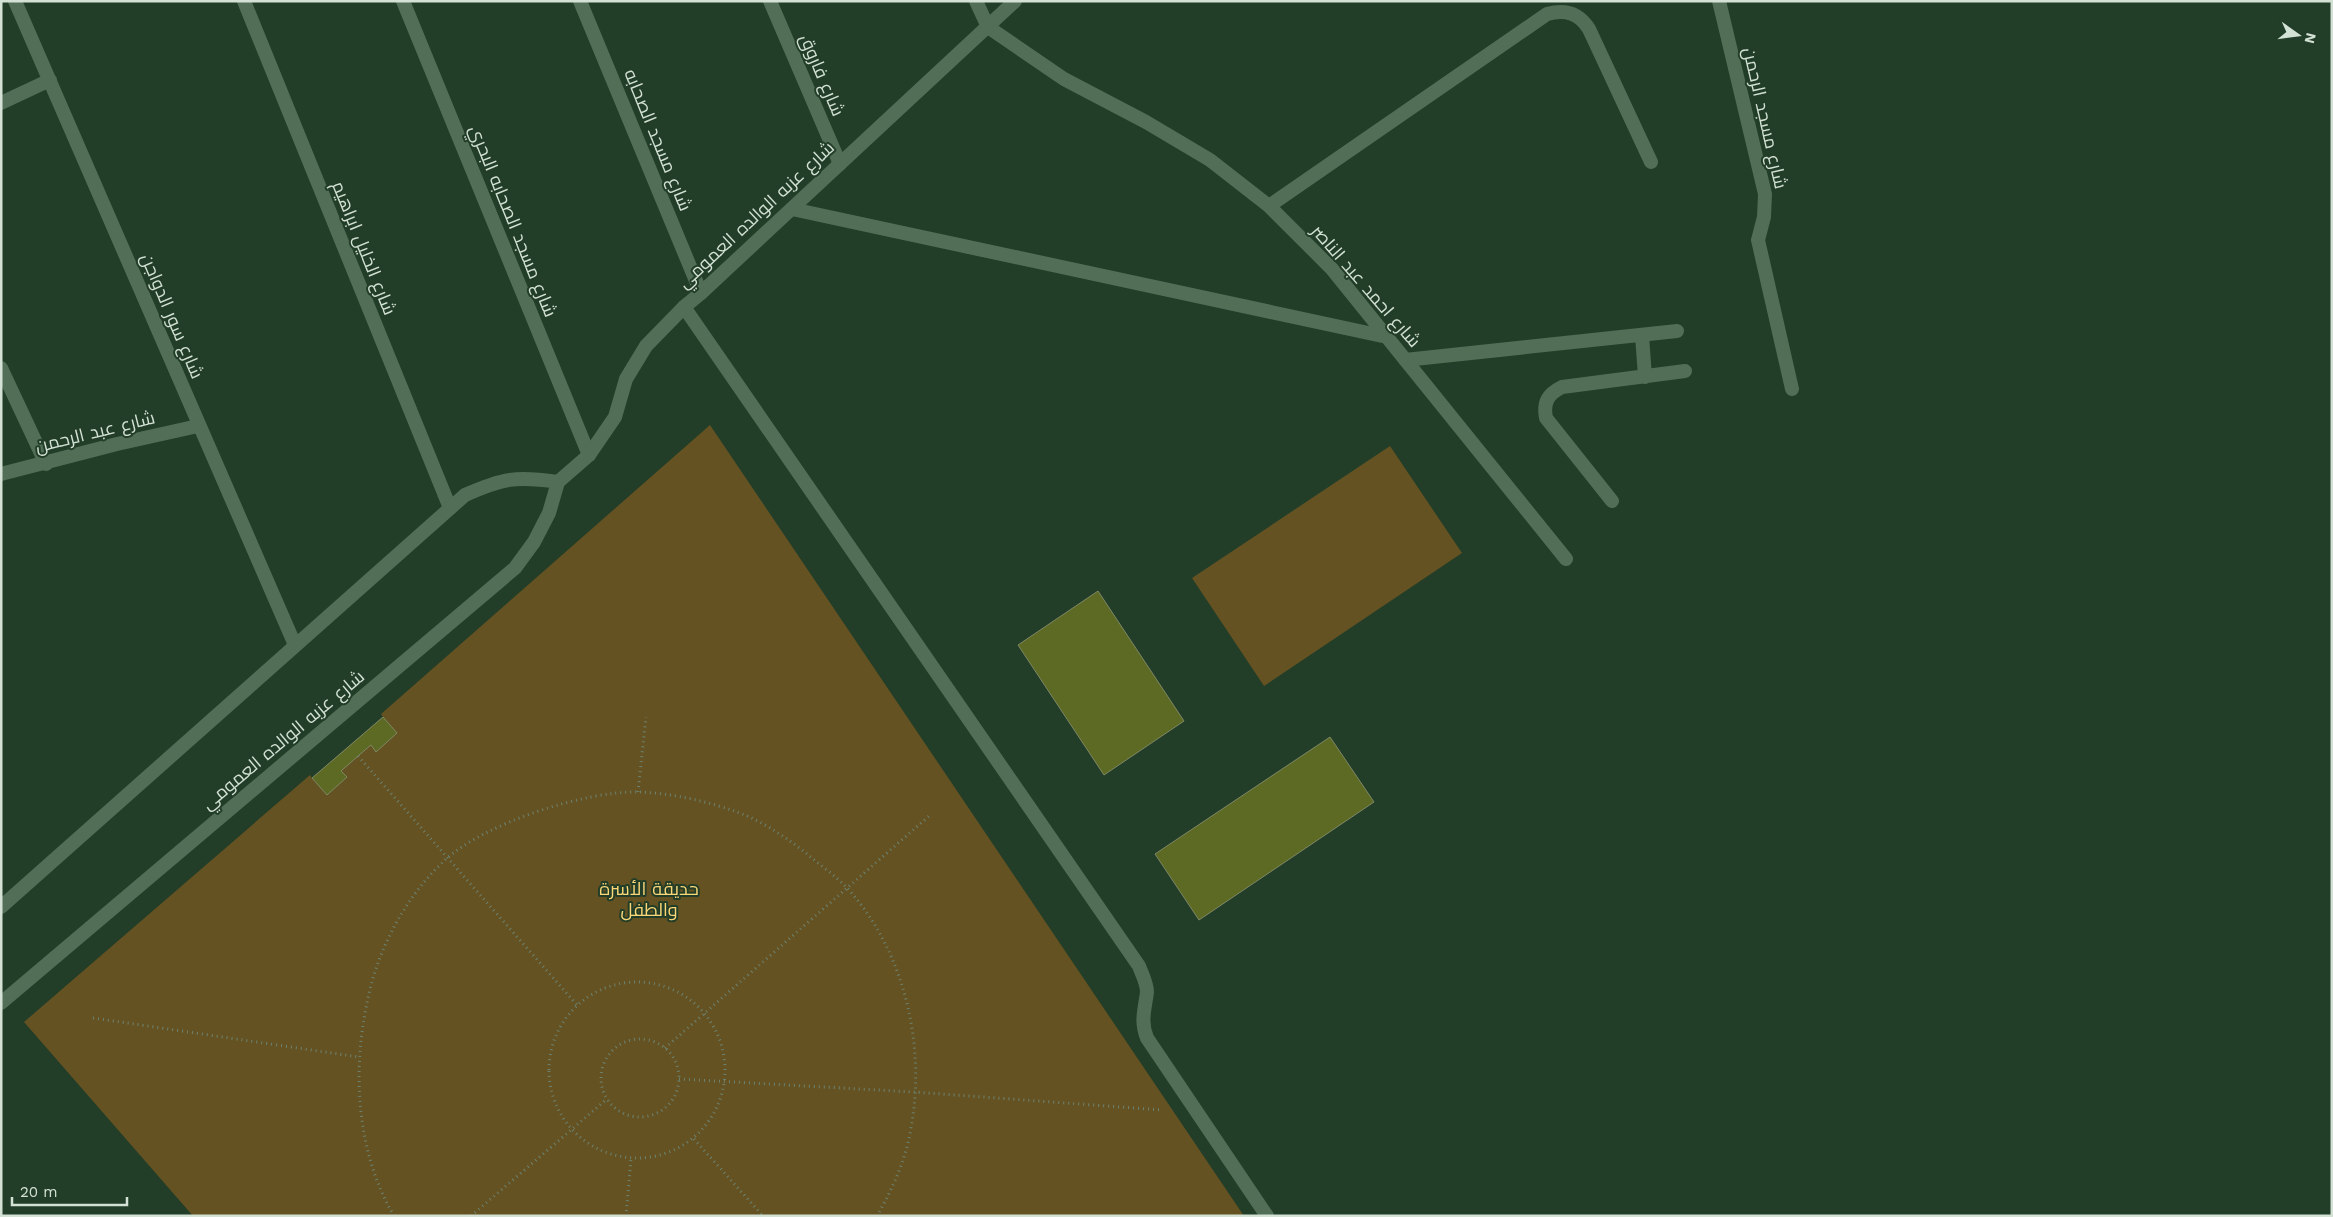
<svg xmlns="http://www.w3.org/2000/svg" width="2333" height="1217" font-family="'Work Sans',Cairo,sans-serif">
<rect width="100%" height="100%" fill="#223d28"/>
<path fill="#645222" d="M710,425L1244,1216H193L24,1022L310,775L312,778L383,717L381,714Z
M1390,446L1462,553L1264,686L1192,578Z"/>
<path fill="#5c6a23" stroke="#7f8866" d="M1098,591L1184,721L1104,775L1018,645Z
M383,717L397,733L376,752L371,745L358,756L341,771L347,777L327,795L312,778Z
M1330,737L1374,802L1199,920L1155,854Z"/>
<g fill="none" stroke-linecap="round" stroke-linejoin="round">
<path stroke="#6d8371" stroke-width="3" stroke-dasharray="1 4" stroke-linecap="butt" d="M358,756L577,1005
M638,792L646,717
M549 1070a88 88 0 1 1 176 0a88 88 0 1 1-176 0Z
M93,1018L359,1057
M601 1078a39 39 0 1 1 78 0a39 39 0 1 1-78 0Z
M665,1048L929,816
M679,1079L914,1092L1162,1110
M694,1139L763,1216
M394,1216C357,1153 352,1073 367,1003C377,950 405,897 445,860C485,823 585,791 638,792C670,793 707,801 737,812C765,822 790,840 812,858C824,868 838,878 848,889C905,952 926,1046 911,1128C906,1159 893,1188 877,1216
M471,1216L607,1099
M626,1216L631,1159"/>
<path stroke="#526e56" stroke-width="14" d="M1642,335L1645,377
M1612,501L1546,418C1543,402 1548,394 1562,387L1685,371"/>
<path stroke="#526e56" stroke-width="14" d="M15,1L295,645
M244,1L450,508
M403,1L589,455
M580,1L701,293
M770,1L840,164
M976,1L988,27L1064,79L1146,122L1210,160L1269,206L1332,269L1566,559
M1719,1L1765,194L1764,217L1758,240L1792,389
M1,103L50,80
M1269,206L1547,14C1565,9 1579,13 1589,29L1651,162
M792,209L1387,337
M684,307L1139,966C1142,974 1147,983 1147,992C1145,1009 1140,1021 1147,1038L1267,1216
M1405,360L1677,331
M1,368L46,464
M1,474L117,444L198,426"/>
<path stroke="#526e56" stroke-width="14" d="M1,907L465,495C503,478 516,476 558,482
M1,1003L515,568L534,542L549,513L558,482L589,455L615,417L626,379L646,346L684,307L701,293L1015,1"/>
</g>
<g text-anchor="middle" stroke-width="4" stroke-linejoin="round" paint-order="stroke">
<g font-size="18" fill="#d3e2d5" stroke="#223d28">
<text transform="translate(822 75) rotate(67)" y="6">شارع فاروق</text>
<text transform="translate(1765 118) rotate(77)" y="6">شارع مسجد الرحمن</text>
<text transform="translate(658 140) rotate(68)" y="6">شارع مسجد الصحابه</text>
<text transform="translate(756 215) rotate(-43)" y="6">شارع عزبه الوالده العمومي</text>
<text transform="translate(513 221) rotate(68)" y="6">شارع مسجد الصحابه البحري</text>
<text transform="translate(364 248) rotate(68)" y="6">شارع الخليل ابراهيم</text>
<text transform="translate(1366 286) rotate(49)" y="6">شارع احمد عبد الناصر</text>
<text transform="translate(172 316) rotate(67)" y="6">شارع سور الدواجن</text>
<text transform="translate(95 432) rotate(-14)" y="6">شارع عبد الرحمن</text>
<text transform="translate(283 740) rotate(-40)" y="6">شارع عزبه الوالده العمومي</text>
</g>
<g font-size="18" fill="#fbd778" stroke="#223d28">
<text x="649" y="895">حديقة الأسرة<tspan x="649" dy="21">والطفل</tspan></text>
</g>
</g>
<rect width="2333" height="1217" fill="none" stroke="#d3e2d5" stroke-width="5"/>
<g transform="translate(2298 35) rotate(104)" stroke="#223d28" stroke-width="4" paint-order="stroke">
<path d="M0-4L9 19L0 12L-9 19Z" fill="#d3e2d5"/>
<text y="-8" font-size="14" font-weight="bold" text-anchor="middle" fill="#d3e2d5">N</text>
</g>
<path d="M12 1197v8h115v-8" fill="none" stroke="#d3e2d5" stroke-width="2.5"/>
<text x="20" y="1197" font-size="15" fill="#d3e2d5" stroke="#223d28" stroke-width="4" paint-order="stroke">20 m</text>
</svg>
